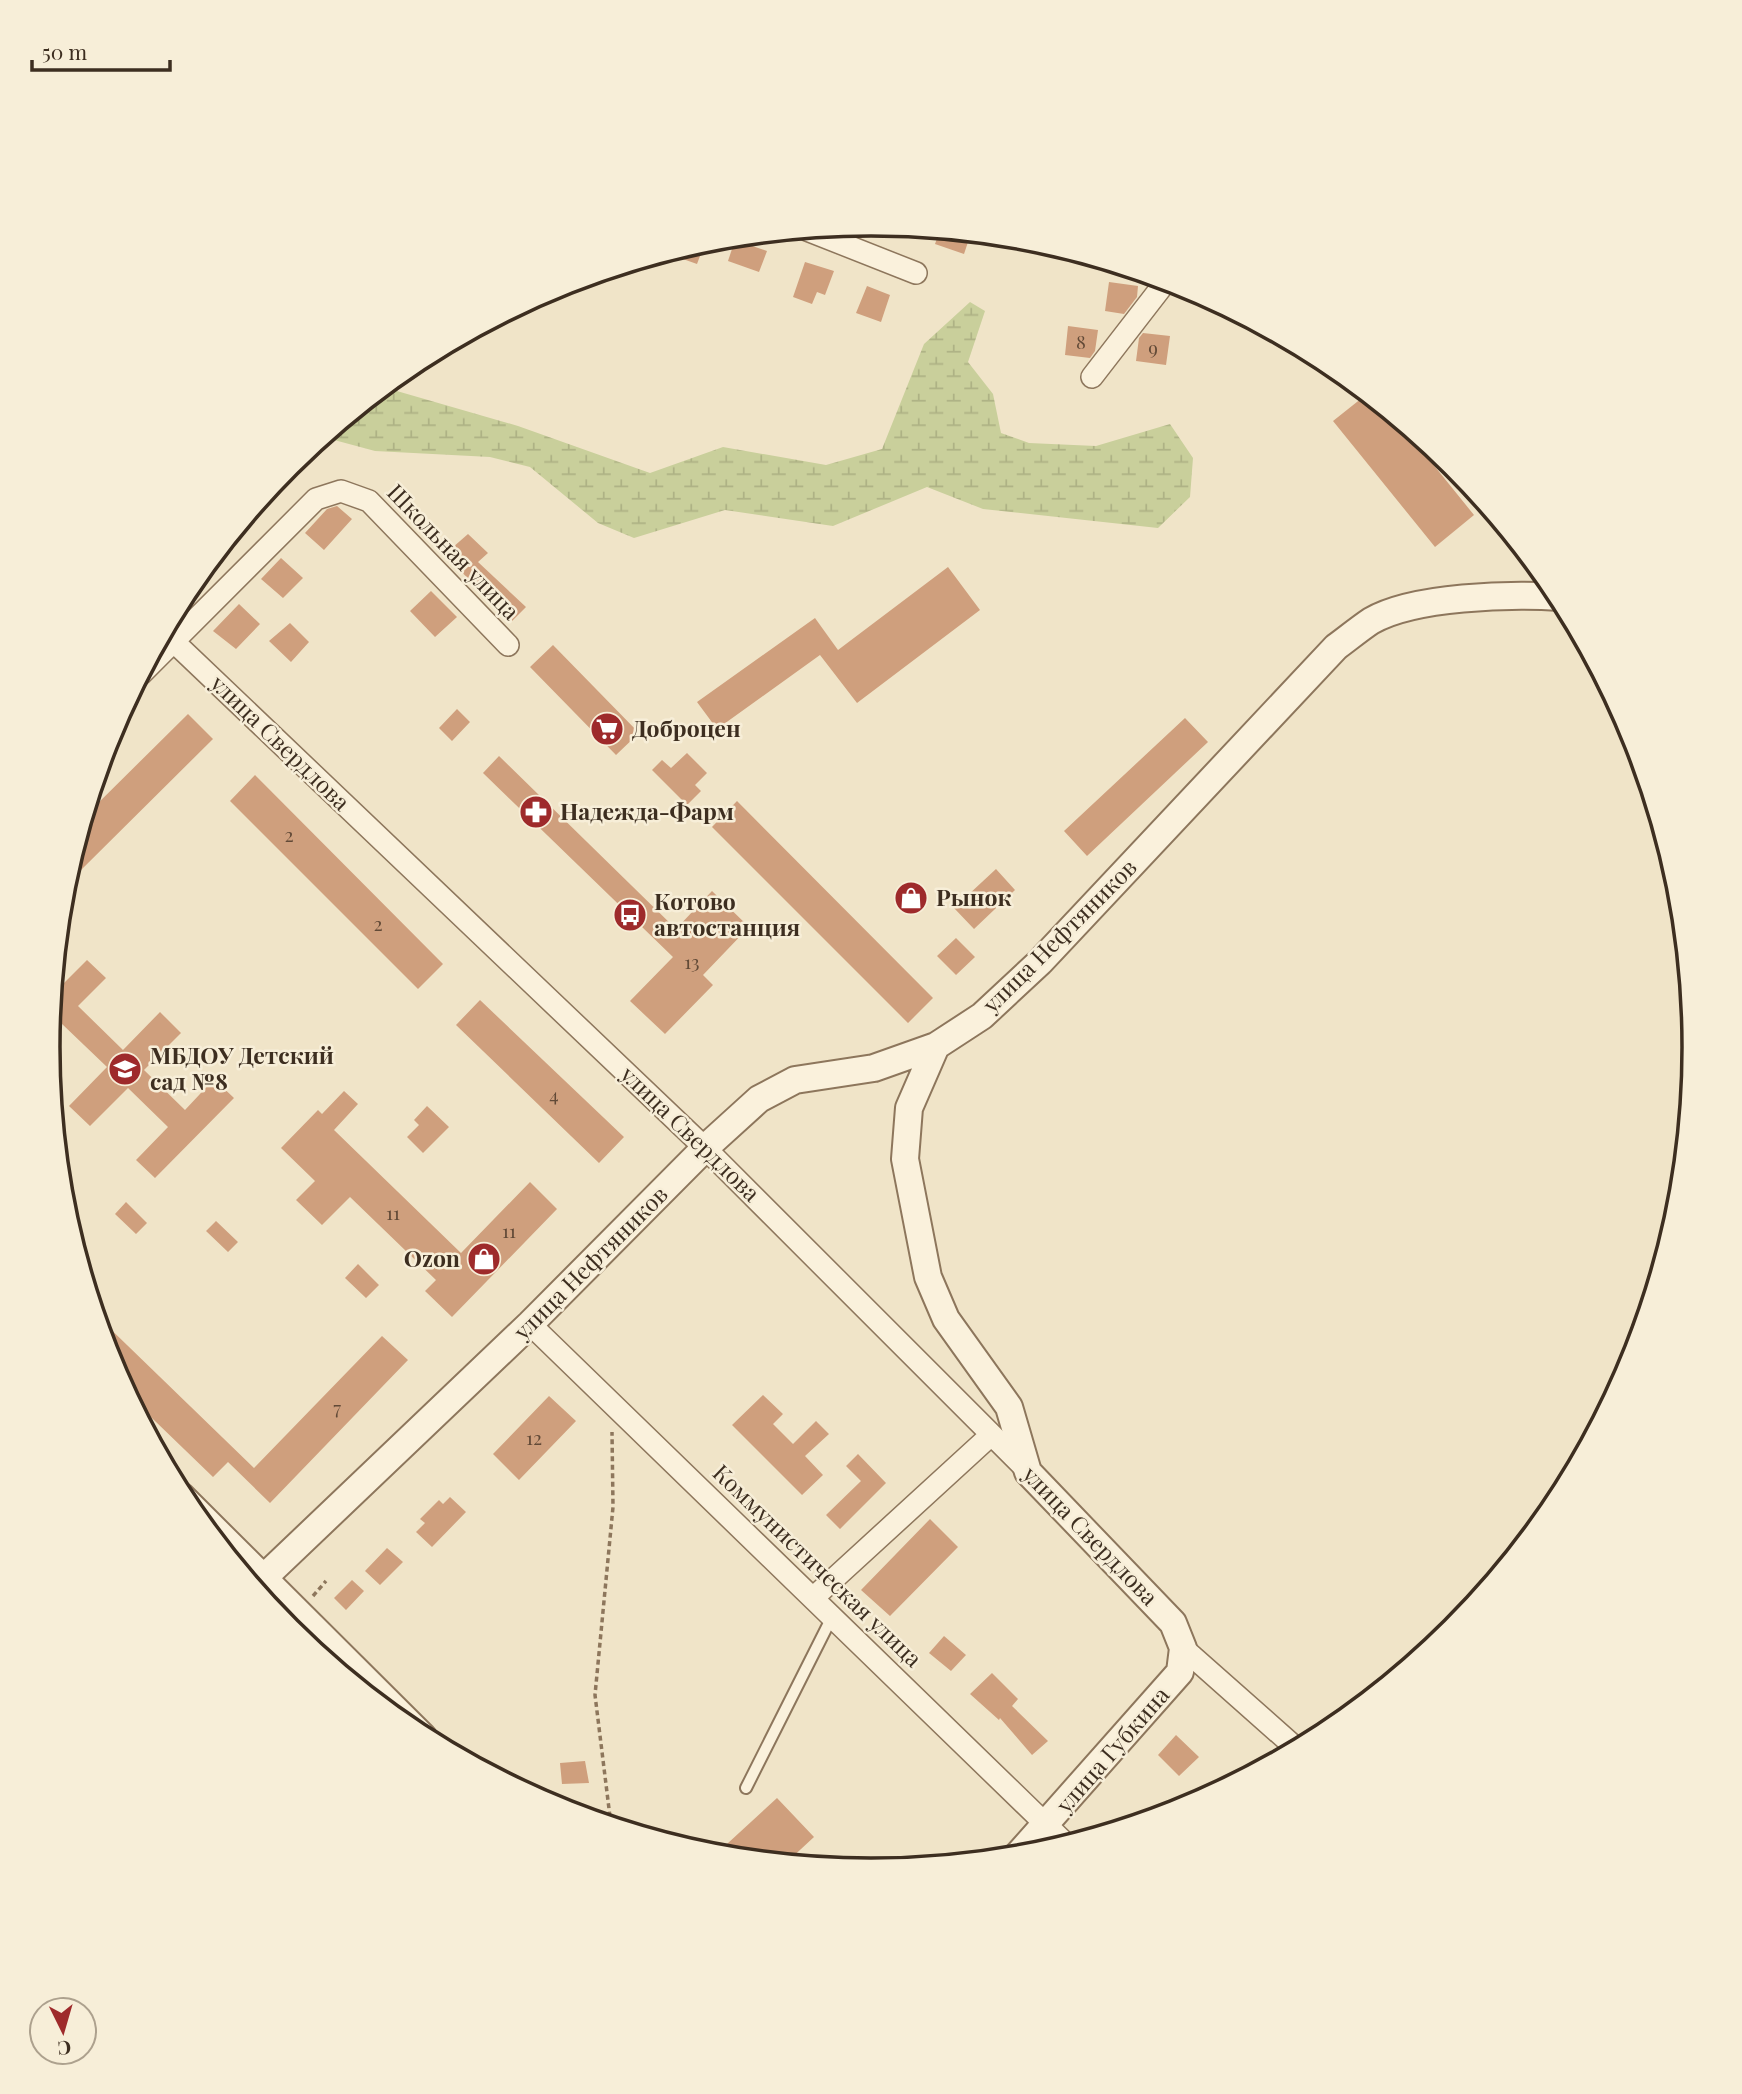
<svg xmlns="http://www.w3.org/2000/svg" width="1742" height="2094" font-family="'Playfair Display',serif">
<defs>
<pattern id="wetland-marsh" width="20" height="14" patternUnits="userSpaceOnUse" patternTransform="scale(1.75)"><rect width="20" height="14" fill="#c9cf9b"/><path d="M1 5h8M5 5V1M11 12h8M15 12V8" fill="none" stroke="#aeb285"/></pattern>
</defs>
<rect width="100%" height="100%" fill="#f0e4c8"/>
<path fill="url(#wetland-marsh)" d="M970,302L985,311L968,362L993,394L1001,433L1029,443L1096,446L1170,424L1193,458L1190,497L1158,528L983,509L927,487L833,526L725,510L634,538L598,523L530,467L490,457L375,451L323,437L383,387L518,426L650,473L723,447L826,465L882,449L924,344Z"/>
<path fill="#cf9f7d" d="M940,230L971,233L964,254L935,244Z
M706,240L697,264L666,253L700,242Z
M735,240L767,251L759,272L728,261Z
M805,262L834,271L825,295L817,292L812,304L793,297Z
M1109,282L1138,286L1137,297L1124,314L1105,311Z
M867,286L890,295L881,322L856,313Z
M1068,326L1098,330L1095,351L1090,358L1065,355Z
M1143,333L1170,336L1166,365L1136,361L1139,338Z
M1367,394L1394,416L1474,515L1435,547L1333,421Z
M337,506L352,519L324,550L305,533L327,509Z
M468,534L488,553L478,562L526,607L512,621L444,555Z
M281,558L303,578L283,598L261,579Z
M948,567L980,610L857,703L820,655L717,729L697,702L815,618L838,650Z
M431,591L457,617L435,637L410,611Z
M239,604L260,624L236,649L213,631Z
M290,623L309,642L291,662L269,641Z
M553,645L639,733L616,755L530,667Z
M457,709L470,722L452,741L439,728Z
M188,714L213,739L80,871L71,861L84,817Z
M1185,718L1208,742L1087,856L1064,831Z
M687,753L707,773L695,785L701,791L687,805L652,770L662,760L671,768Z
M499,756L676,929L712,891L749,927L703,975L713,985L665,1034L630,1001L673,957L483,773Z
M255,775L443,964L418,989L230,801Z
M737,801L933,998L908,1023L712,827Z
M996,869L1015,890L974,929L954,908Z
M956,938L975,957L956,975L937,956Z
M87,960L106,978L78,1006L123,1050L160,1012L181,1033L144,1070L185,1110L214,1079L234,1098L155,1178L136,1160L168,1127L128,1088L90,1126L69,1106L107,1067L61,1023L48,1037L52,995Z
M480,1000L624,1137L599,1163L456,1025Z
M344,1091L358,1104L334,1130L461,1253L530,1182L557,1209L452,1317L425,1291L436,1280L350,1197L322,1225L296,1200L315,1181L281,1148L318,1110L322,1114Z
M427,1106L449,1127L423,1153L407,1137L419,1125L414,1120Z
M126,1202L147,1223L136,1234L115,1214Z
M216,1221L238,1242L228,1252L206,1231Z
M358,1264L379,1285L366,1298L345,1278Z
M96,1315L254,1468L382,1336L408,1360L270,1503L228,1462L213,1477L127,1394L110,1362Z
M763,1395L783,1414L773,1424L793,1444L816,1421L829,1434L805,1456L823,1475L802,1495L732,1425Z
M549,1396L576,1421L519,1480L493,1454Z
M858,1454L886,1483L840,1529L826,1515L861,1481L846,1466Z
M450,1497L466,1512L432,1547L416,1532L425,1523L420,1519L439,1500L443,1504Z
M930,1519L958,1547L890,1616L861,1590Z
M387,1548L403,1562L380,1585L365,1571Z
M352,1580L364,1591L346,1610L334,1598Z
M944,1636L966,1655L951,1671L929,1653Z
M992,1673L1018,1699L1012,1706L1048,1741L1032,1755L1000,1718L999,1720L970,1694Z
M1176,1735L1199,1757L1179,1776L1158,1755Z
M585,1761L589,1783L562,1784L560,1763Z
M777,1798L814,1837L787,1862L766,1860L758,1852L750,1859L715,1855Z"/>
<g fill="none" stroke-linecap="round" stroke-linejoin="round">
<defs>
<path id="service" d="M746,1788L832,1617"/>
<path id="minor" d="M807,230L916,273
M1092,377L1167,280
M173,641L705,1148L1028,1471
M141,674L316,499L341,491L369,501L508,645
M530,1324L1066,1844
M813,1598L991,1435
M1183,1648L1297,1749"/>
<path id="tertiary" d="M936,1046L909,1108L905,1159L928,1277L946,1319L1009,1407L1028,1472L1173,1623L1183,1648L1180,1672L1016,1857
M181,1496L423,1737
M254,1587L530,1324L705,1148L759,1099L795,1080L874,1068L936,1046L982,1016L1040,962L1336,647C1347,639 1359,629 1371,621C1414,596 1510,594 1560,597"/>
</defs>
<use href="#service" stroke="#8d765c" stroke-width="14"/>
<use href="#minor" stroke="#8d765c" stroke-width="24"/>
<use href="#tertiary" stroke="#8d765c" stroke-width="30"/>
<path stroke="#8d765c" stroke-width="3.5" stroke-dasharray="5 3.5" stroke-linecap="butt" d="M313,1596L326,1581
M611,1825L595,1695L613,1507L612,1432"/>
<use href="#service" stroke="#faf1dc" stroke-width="10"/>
<use href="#minor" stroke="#faf1dc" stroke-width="21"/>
<use href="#tertiary" stroke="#faf1dc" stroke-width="26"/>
</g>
<defs>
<symbol id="supermarket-disc" viewBox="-11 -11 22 22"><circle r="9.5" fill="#9e2a2b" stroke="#f7eed8"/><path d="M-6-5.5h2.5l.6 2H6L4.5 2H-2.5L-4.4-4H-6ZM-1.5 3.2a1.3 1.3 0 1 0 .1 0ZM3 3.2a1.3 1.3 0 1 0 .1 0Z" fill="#fff"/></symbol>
<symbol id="pharmacy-disc" viewBox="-11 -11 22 22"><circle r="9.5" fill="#9e2a2b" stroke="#f7eed8"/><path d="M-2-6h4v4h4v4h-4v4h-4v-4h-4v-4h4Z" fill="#fff"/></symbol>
<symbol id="shop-disc" viewBox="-11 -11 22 22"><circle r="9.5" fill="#9e2a2b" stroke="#f7eed8"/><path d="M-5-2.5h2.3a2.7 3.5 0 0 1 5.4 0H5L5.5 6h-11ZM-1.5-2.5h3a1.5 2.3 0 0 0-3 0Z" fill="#fff"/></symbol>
<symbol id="bus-disc" viewBox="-11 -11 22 22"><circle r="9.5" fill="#9e2a2b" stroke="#f7eed8"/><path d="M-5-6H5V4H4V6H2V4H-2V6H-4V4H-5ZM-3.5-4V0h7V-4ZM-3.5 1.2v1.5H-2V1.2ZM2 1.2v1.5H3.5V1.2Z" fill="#fff"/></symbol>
<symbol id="school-disc" viewBox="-11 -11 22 22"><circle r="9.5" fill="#9e2a2b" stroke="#f7eed8"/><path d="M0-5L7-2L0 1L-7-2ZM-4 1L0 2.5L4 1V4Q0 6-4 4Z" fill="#fff"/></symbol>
</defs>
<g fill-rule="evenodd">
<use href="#supermarket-disc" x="588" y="710" width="38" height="38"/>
<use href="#pharmacy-disc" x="517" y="793" width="38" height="38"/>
<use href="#shop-disc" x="892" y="879" width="38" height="38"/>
<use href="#bus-disc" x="611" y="896" width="38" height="38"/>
<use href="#school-disc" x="106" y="1050" width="38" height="38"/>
<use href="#shop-disc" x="465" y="1240" width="38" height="38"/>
</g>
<g text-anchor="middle" stroke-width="5" stroke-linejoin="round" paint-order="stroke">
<g font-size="19" fill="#624a37">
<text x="1081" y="349">8</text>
<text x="1153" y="355">9</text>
<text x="289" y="842">2</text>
<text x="378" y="931">2</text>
<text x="692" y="969">13</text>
<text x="554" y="1102">4</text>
<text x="393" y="1220">11</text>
<text x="509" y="1238">11</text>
<text x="337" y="1415">7</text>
<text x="534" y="1445">12</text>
</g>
<g font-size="23" fill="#3d2e20" stroke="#f7eed8">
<text transform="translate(453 552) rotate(46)" y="8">Школьная улица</text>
<text transform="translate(280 743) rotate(44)" y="8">улица Свердлова</text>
<text transform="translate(1060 936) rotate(-45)" y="8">улица Нефтяников</text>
<text transform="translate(690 1134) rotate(44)" y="8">улица Свердлова</text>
<text transform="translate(591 1263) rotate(-45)" y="8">улица Нефтяников</text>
<text transform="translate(1090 1536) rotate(46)" y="8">улица Свердлова</text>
<text transform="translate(817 1566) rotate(44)" y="8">Коммунистическая улица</text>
<text transform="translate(1113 1750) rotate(-49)" y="8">улица Губкина</text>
</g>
<g font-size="23" font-weight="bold" fill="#3d2e20" stroke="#f7eed8" text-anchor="start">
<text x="632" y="737">Доброцен</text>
<text x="560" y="820">Надежда-Фарм</text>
<text x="936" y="906">Рынок</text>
<text x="654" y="910">Котово<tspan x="654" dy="26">автостанция</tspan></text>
<text x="150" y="1064">МБДОУ Детский<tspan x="150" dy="26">сад №8</tspan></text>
<text x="460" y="1267" text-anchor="end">Ozon</text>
</g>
</g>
<path d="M0 0H1742V2094H0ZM60 1047a811 811 0 1 1 1622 0a811 811 0 1 1-1622 0Z" fill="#f7eed8" fill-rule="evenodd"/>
<path fill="none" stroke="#3d2e20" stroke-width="3.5" d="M60 1047a811 811 0 1 1 1622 0a811 811 0 1 1-1622 0Z"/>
<g transform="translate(63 2031) rotate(175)"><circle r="33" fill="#f7eed8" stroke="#ada18e" stroke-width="2"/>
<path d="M0-5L12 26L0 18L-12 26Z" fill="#9e2a2b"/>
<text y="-10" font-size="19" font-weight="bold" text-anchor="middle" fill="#3d2e20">С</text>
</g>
<path d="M32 60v10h138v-10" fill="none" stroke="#3d2e20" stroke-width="3.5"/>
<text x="42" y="60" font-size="21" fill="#3d2e20" stroke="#f7eed8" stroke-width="5" paint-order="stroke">50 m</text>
</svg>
